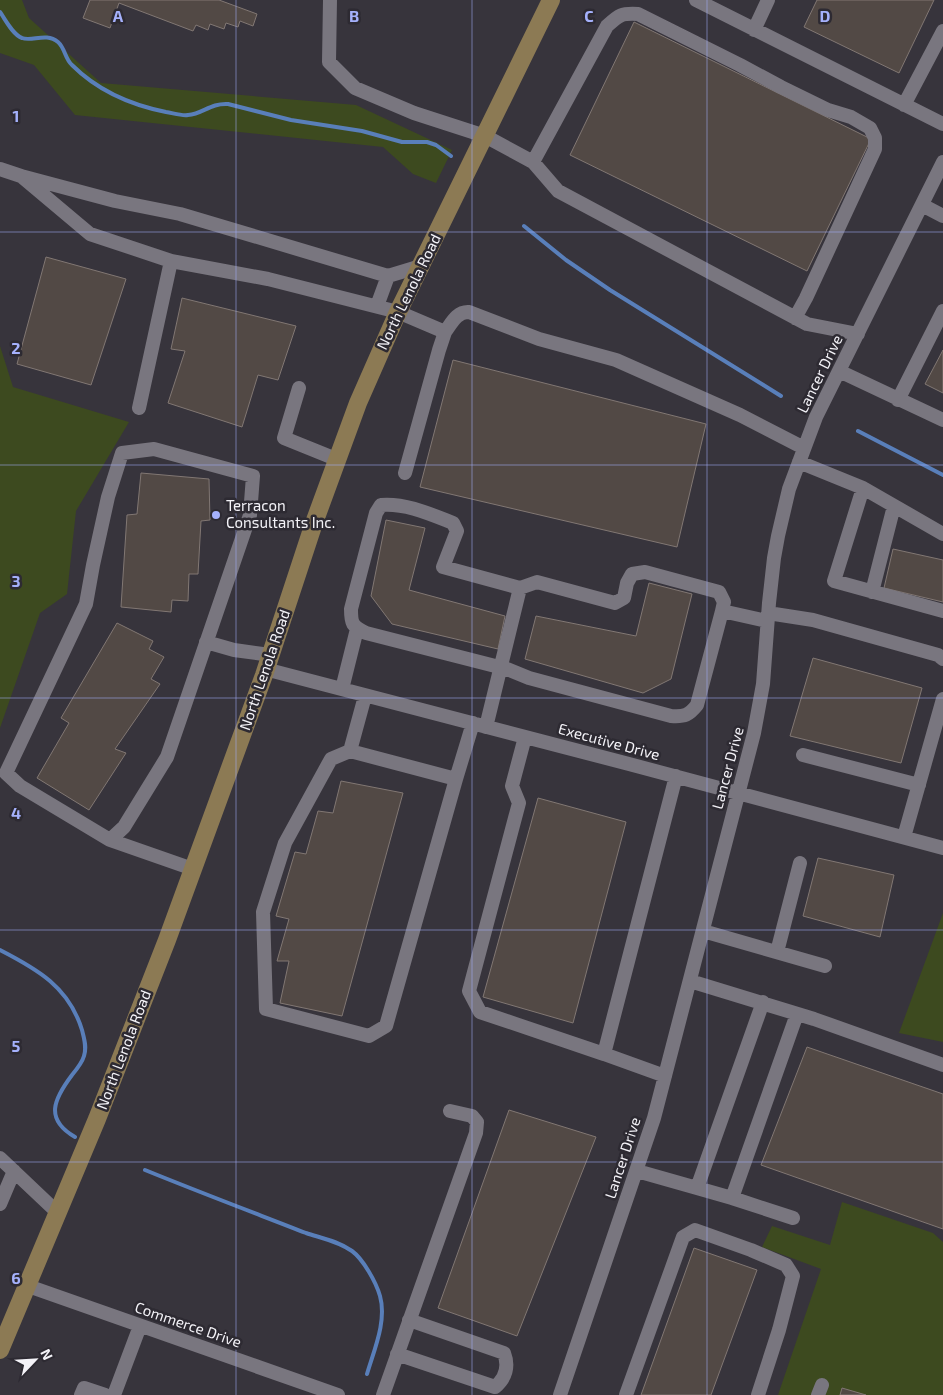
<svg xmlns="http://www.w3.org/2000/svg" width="943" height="1395" font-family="'Exo 2',sans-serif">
<rect width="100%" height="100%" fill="#37343c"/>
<path fill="#3d4a1f" d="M0,0H22L29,18L101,83L356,105L452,150L436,183L413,174L383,147L75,115L34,65L0,53Z
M0,346L13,387L129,422L76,511L67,594L40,613L0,728Z
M943,913V1042L899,1033Z
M842,1202L933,1233L943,1242V1395H778L821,1269L762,1247L772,1226L830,1245Z"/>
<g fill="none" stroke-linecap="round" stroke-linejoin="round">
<path stroke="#597fba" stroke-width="4" d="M0,12C5,19 13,35 22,38C32,42 46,32 58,42C65,48 65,59 72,65C97,90 131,105 166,112C173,113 181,116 188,115C203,114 210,103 228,104L291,120L362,131L402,142H427L436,145L451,156
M524,226L566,260L610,290L781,396
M858,431L943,475
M0,950C37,969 69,987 82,1030C84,1038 87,1047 84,1056C82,1063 77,1069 72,1075C54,1099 44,1119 75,1137
M145,1170C199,1192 252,1212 306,1233C321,1238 338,1241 352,1251C363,1259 376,1282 380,1296C387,1321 374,1350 367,1374"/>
</g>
<path fill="#524945" stroke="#817773" d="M90,0H219L257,14L253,26L240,21L238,27L226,23L224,29L210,24L208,30L196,25L193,31L119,3L110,28L83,18Z
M817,0H934L899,73L804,27Z
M634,22L871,139L807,271L570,155Z
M46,257L126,279L91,385L17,364Z
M182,298L296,326L278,380L258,375L242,427L168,403L185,351L171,349Z
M943,350V393L925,384Z
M453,360L706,424L677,547L420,487Z
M141,473L209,479L210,520L201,521L198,574H189L188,601L172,600L171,612L121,607L127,515L137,514Z
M386,520L425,528L409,590L505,616L498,649L392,624L371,596Z
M893,549L943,560V602L884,588Z
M649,583L692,594L671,679L643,693L525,659L536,616L636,636Z
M117,623L153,641L149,649L164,657L151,679L160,684L115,749L126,753L89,810L37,778L69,723L61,718Z
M813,658L922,688L901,763L790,736Z
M341,781L403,793L342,1016L280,1003L289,961H277L289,919L276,916L295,852L306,854L318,811L333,813Z
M538,798L626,822L573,1023L483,997Z
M818,858L894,875L880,937L803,916Z
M807,1047L943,1094V1229L761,1165Z
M509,1110L596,1137L517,1336L438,1308Z
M694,1248L757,1270L711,1395H641Z
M842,1388L866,1395H840Z"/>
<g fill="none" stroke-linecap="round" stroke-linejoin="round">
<path stroke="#79767f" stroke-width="14" d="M330,0L329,62L355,88L414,113L485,136L533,162L558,191L807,324L858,334
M696,0L943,124
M754,30L768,0
M904,105L943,31
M533,162L607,26C619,15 621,13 638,14L740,65L781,87L828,110L851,117L870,128L875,138V149L806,298L795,318
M0,169L21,176L90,234L174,262
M21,176L115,201L180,214L388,276L421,266
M922,205L943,216
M377,306L388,276
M839,371L943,420
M299,388L284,438L336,459
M898,400L943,311
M139,408L171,261L268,279L398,312L445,332C451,324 457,311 469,312L539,339L616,360L740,415L804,448
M154,449L253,476L250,515L167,757L124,827L110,840L20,786L6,773L86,604L93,565L108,497L122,453Z
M799,462L863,488L943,534
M405,473L439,350L445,332
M863,488L834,581L943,611
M872,592L894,506
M722,611L724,602L719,592L645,572L632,574L627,583L624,598L615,603L537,582L520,588L443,567L457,531L453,523C430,514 406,503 381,505L376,513L351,609C351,624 352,626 366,633L507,669L529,678L671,716C685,717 689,715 697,705L722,611L767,621
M768,613L813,620L938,655L943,659
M206,642L234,650L270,655
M265,669L629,764L943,848
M342,689L357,629
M365,696L350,751L331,759L285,843L263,912L266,1009L369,1036L386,1026L456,779L473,723
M486,727L520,588
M525,737L512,786L519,803L469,991L480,1012L604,1054L676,776
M350,751L456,779
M803,755L919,785
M904,837L943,699
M110,840L193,869
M703,931L825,966
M777,952L800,863
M690,981L814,1019L943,1065
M604,1054L665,1076
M0,1158L58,1213
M637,1171L697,1188L763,1002
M697,1188L732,1198L797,1014
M732,1198L793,1218
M0,1204L14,1171
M28,1286L338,1395
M397,1354L495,1387C506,1378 509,1366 504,1353L409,1320
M81,1395L84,1388L105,1395
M114,1395L140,1326
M383,1395L476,1133L477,1122L472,1116L450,1111
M560,1395L654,1118L754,733L763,684L769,603L774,558L778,536L789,489L816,417L943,162
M626,1395L683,1237L695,1230L751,1250L786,1265L793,1276L779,1330L758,1395
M818,1395L822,1385"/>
<path stroke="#8c7a54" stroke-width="18" d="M0,1350L97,1119L167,940L264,675L314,523L358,403L398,312L551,0"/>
</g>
<path fill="none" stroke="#a5b1fc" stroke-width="1" stroke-opacity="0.55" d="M236,0V1395M472,0V1395M707,0V1395M0,232H943M0,465H943M0,698H943M0,930H943M0,1162H943"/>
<circle fill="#a5b1fc" stroke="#2d2a32" stroke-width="2" cx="216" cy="515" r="5"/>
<g text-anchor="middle" stroke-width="5" stroke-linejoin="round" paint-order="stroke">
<g font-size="15" fill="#f4f3f8" stroke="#2d2a32">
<text transform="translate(409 292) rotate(-64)" y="5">North Lenola Road</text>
<text transform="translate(820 374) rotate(-64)" y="5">Lancer Drive</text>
<text transform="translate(265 670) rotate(-71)" y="5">North Lenola Road</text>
<text transform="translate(609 742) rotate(15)" y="5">Executive Drive</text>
<text transform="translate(728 768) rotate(-75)" y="5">Lancer Drive</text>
<text transform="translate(124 1050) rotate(-69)" y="5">North Lenola Road</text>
<text transform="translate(623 1158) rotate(-72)" y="5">Lancer Drive</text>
<text transform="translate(188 1325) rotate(19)" y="5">Commerce Drive</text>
</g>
<g font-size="15" fill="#f4f3f8" stroke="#2d2a32" text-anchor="start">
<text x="226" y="511">Terracon<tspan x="226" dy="17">Consultants Inc.</tspan></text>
</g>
</g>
<g font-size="16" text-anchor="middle" font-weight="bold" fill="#a5b1fc" stroke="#2d2a32" stroke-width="5" stroke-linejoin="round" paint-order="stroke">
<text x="118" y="22">A</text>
<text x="354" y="22">B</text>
<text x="589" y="22">C</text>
<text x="825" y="22">D</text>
<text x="16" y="122">1</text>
<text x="16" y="354">2</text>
<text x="16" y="587">3</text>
<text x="16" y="819">4</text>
<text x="16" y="1052">5</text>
<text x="16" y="1284">6</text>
</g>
<g transform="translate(35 1360) rotate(65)" stroke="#2d2a32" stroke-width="4" paint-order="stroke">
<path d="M0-4L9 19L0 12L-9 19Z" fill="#f4f3f8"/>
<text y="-8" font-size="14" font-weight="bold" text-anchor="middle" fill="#f4f3f8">N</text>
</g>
</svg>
